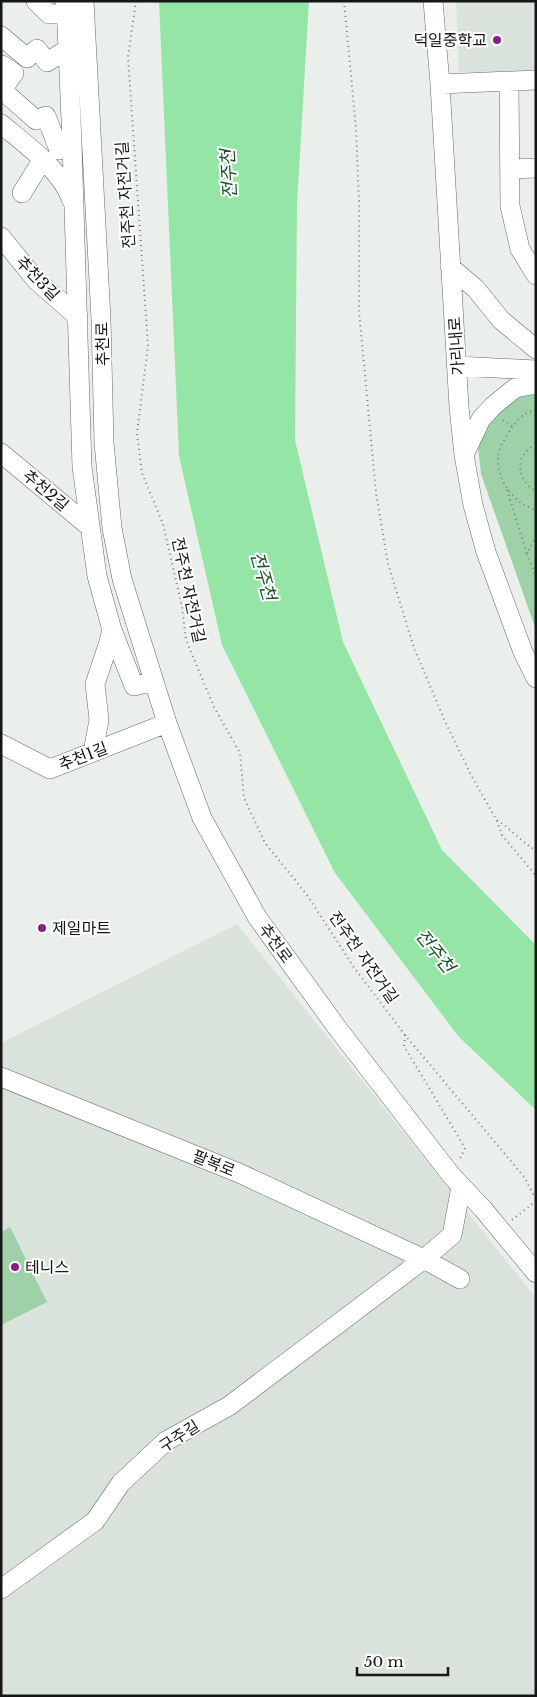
<svg xmlns="http://www.w3.org/2000/svg" width="537" height="1697" font-family="'Libre Baskerville','Noto Sans KR',serif">
<rect width="100%" height="100%" fill="#ebefec"/>
<path fill="#d9e3db" d="M456,1H536V71L459,72Z
M237,924L536,1298V1696H1V1043Z"/>
<path fill="#9ed1a8" d="M529,395H536V630L481,474L478,447L491,419L516,398Z
M10,1227L47,1302L1,1325V1232Z"/>
<path fill="#95e5a6" d="M159,1H309L297,204L295,440L343,642L442,850L536,945V1110L459,1037L335,873L222,645L179,456Z"/>
<g fill="none" stroke-linecap="round" stroke-linejoin="round">
<defs>
<path id="minor" d="M36,1L49,14L66,13
M65,1L67,26L72,143L82,467L97,576L112,630L134,686L153,681
M84,1L101,319L104,443L112,528L122,579L167,723L202,818L257,917L338,1029L451,1175L483,1209L536,1273
M433,1L440,84L459,407L464,455L473,505L486,552L523,652L536,678
M1,36L27,58L37,49L47,62L68,49
M2,65L14,73L2,90L36,120L46,116L59,150L72,143
M509,81L510,206L520,249L536,275
M440,84L536,80
M1,124C25,144 62,170 72,201
M511,169L536,168
M22,193L43,159
M1,237L36,280L78,317
M450,267L476,289L501,320L536,349
M457,366L536,370
M1,453L90,527
M464,455L481,419L493,406L515,388L536,384
M1,744L50,769L167,723
M93,752L99,720L95,684L108,645L112,630
M1,1077L239,1173L424,1259L460,1279
M1,1589L95,1521L121,1483L166,1441L229,1406L424,1259L452,1235L461,1187L454,1178"/>
</defs>
<use href="#minor" stroke="#666966" stroke-width="20"/>
<path stroke="#7b7d7b" stroke-width="2" stroke-dasharray="1 4" stroke-linecap="butt" d="M136,1L128,57L148,346L137,433L142,473L163,524L182,607L186,640L214,707L240,753L244,798L265,843L307,895L355,969L405,1035L525,1178L536,1200
M344,1L356,129L359,201V311L376,493L388,564L414,648L444,719L471,775L496,819L502,835L536,876
M536,410C532,411 528,412 525,414C514,421 500,444 498,456C496,480 514,504 536,510
M503,420L513,427
M536,445C514,454 516,481 536,491
M507,490L527,554
M536,536L527,554L536,577
M497,820C512,830 521,841 536,851
M405,1035L404,1046L465,1148L460,1159
M512,1220L536,1201"/>
<use href="#minor" stroke="#fff" stroke-width="19"/>
</g>
<g fill="#891e84" stroke="#fff" stroke-width="2">
<circle cx="497" cy="40" r="5"/>
<circle cx="42" cy="928" r="5"/>
<circle cx="15" cy="1267" r="5"/>
</g>
<g text-anchor="middle" stroke-width="4" stroke-linejoin="round" paint-order="stroke">
<g font-size="16" fill="#151615" stroke="#fff" text-anchor="start">
<text x="487" y="46" text-anchor="end">덕일중학교</text>
<text x="52" y="934">제일마트</text>
<text x="25" y="1273">테니스</text>
</g>
<g font-size="16" fill="#151615" stroke="#fff">
<text transform="translate(125 195) rotate(-94)" y="6">전주천 자전거길</text>
<text transform="translate(38 278) rotate(46)" y="6">추천3길</text>
<text transform="translate(102 344) rotate(-91)" y="6">추천로</text>
<text transform="translate(456 346) rotate(-94)" y="6">가리내로</text>
<text transform="translate(46 490) rotate(40)" y="6">추천2길</text>
<text transform="translate(189 590) rotate(78)" y="6">전주천 자전거길</text>
<text transform="translate(83 756) rotate(-21)" y="6">추천1길</text>
<text transform="translate(276 943) rotate(54)" y="6">추천로</text>
<text transform="translate(364 957) rotate(55)" y="6">전주천 자전거길</text>
<text transform="translate(214 1163) rotate(22)" y="6">팔복로</text>
<text transform="translate(179 1436) rotate(-33)" y="6">구주길</text>
</g>
<g font-size="18" font-style="italic" fill="#164f28" stroke="#fff">
<text transform="translate(229 174) rotate(-93)" y="6">전주천</text>
<text transform="translate(263 576) rotate(74)" y="6">전주천</text>
<text transform="translate(435 951) rotate(51)" y="6">전주천</text>
</g>
</g>
<rect width="537" height="1697" fill="none" stroke="#151615" stroke-width="5"/>
<path d="M357 1667v8h91v-8" fill="none" stroke="#151615" stroke-width="2.5"/>
<text x="364" y="1667" font-size="15" fill="#151615" stroke="#ffffff" stroke-width="4" paint-order="stroke">50 m</text>
</svg>
